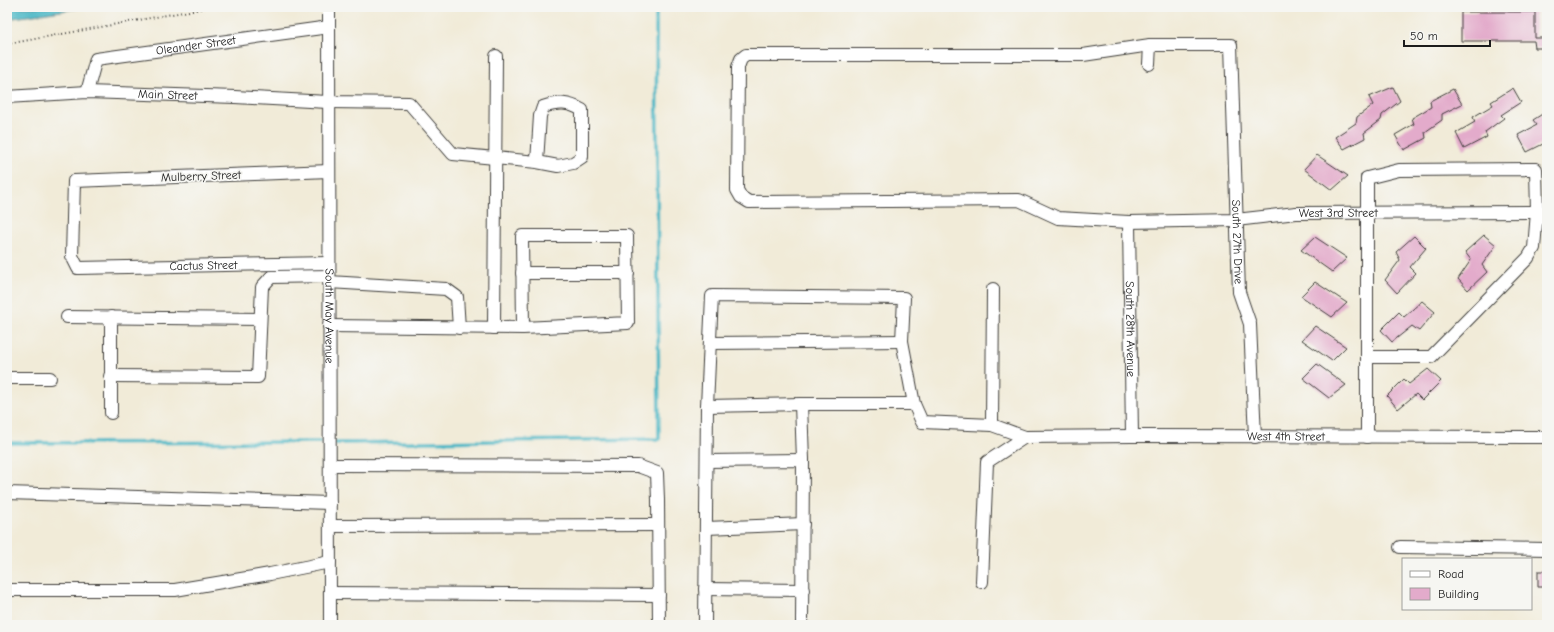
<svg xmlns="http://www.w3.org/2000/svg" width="1554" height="632" font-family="'Comic Neue',sans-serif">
<rect width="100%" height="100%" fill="#f6f6f2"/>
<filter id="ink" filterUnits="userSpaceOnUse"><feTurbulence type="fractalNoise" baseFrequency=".025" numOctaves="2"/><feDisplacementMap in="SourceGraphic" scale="8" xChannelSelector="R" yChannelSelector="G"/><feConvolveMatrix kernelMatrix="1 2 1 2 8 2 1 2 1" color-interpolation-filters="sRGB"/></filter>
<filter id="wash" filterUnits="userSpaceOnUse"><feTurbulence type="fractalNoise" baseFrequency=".012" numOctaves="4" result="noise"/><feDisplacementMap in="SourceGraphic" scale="16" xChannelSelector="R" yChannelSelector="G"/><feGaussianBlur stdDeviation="0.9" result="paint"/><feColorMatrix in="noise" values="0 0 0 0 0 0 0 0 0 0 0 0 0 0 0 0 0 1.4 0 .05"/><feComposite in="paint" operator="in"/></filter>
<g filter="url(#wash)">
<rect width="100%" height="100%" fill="#f1ebd8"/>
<path fill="#4bb8c6" stroke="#346a71" d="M7,7H88L7,19Z"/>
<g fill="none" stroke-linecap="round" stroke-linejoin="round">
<path stroke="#4bb8c6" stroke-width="3.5" d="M7,443L320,442
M336,443L659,439L656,7"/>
</g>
<g id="blocks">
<path fill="#e3abcb" d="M1461,12H1535V38H1547V48H1535L1534,41H1461Z
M1393,87L1400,101L1382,115L1381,120L1364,133L1365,138L1344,149L1335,137L1356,123L1357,117L1373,105L1369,97Z
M1513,88L1521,102L1501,115L1504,118L1485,132L1487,137L1464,149L1456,133L1475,122L1473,117L1493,105L1491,102Z
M1453,89L1462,104L1442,114V120L1425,132L1426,138L1404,150L1395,135L1414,124L1412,118L1431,107L1430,101Z
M1547,111V142L1527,152L1518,135L1537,125L1533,120Z
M1317,155L1348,176L1332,190L1304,169Z
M1484,235L1496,245L1482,265L1487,272L1468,290L1458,279L1471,260L1465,252Z
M1414,236L1426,248L1410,267L1416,273L1397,293L1385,280L1400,260L1396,252Z
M1315,237L1347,258L1332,272L1301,250Z
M1315,282L1347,303L1332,317L1301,296Z
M1422,301L1435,312L1419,331L1412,326L1392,342L1381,330L1399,312L1404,317Z
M1315,326L1346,347L1332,361L1302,340Z
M1317,364L1346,385L1329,398L1303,378Z
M1428,369L1441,381L1422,400L1416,394L1398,409L1387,396L1404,379L1409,384Z
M1538,571H1547V587H1538Z"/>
</g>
</g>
<g filter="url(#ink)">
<use href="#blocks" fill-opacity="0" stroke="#3c3b38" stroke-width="1"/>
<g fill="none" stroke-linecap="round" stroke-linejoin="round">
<defs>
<g id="minor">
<path id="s1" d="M329,7L330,625"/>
<path id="s2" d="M1150,45L1083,55H746L741,59L738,67L737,190L741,197L749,202L1019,200L1058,218L1129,222L1236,220L1296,213L1547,212"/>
<path id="s3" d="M1149,64L1150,45H1231L1239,292L1250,324L1255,437"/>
<path id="s4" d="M87,92L96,59L329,27"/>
<path id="s5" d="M7,97L87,92L235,97L328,102L409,103L453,154L537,162L558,166L573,163L582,157V110C568,102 559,102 543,107L540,116L537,162"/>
<path id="s6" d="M329,171L74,181L72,256L78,268L329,263"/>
<path id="s7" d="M1129,222L1132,436"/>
<path d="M522,273H628"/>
<path d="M329,282L446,289L457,297L459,328"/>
<path d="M67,317L260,319"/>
<path d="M329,326L523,328L628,323L627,236H522L523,328"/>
<path d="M494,328L496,56"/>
<path d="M710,343L902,341"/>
<path d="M1367,357H1431L1528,258L1534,248L1537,212L1536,169L1399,170L1367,178C1367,264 1367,351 1367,437"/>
<path d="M110,376L258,377L262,287L271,277L329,276"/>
<path d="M7,378H50"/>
<path d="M801,404L803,460"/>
<path d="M707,406L801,404H914"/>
<path d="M111,413V317"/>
<path id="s8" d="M1025,437L1132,436L1547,437"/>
<path d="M707,461L803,460L802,625"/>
<path d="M330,465L638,466L657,473L658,500L659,625"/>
<path d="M7,493L330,503"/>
<path d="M330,526L658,525"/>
<path d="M706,528L803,524"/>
<path d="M1400,547L1547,549"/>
<path d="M982,582L987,462L1025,437L992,425L993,289"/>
<path d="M705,589L803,590"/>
<path d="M7,590H175L270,574L330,562"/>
<path d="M330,593L659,595"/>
<path d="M705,625L707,406L712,296L904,298L902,341L914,404L922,422L992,425"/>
</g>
</defs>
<use href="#minor" stroke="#3c3b38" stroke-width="14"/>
<path stroke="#3c3b38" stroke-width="2" stroke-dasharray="1 3" stroke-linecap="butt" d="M7,44L211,7"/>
<use href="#minor" stroke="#fff" stroke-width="12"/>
</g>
</g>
<g text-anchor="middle" stroke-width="3.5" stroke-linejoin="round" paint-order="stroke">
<g font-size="12" fill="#1c1c1c" stroke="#f6f6f2">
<text dy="4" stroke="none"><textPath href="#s4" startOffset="135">Oleander Street</textPath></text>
<text dy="4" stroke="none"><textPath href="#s5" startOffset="161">Main Street</textPath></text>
<text transform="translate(201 176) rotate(-2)" y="4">Mulberry Street</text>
<text dy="4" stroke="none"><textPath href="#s2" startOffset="1154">West 3rd Street</textPath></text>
<text dy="4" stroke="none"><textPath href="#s3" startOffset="297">South 27th Drive</textPath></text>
<text dy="4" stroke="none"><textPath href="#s6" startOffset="469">Cactus Street</textPath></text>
<text dy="4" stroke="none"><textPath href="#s1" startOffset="309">South May Avenue</textPath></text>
<text dy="4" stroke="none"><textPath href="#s7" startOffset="107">South 28th Avenue</textPath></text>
<text dy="4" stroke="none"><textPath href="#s8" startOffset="261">West 4th Street</textPath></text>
</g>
</g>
<rect width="1554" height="632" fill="none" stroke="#f6f6f2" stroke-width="24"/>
<rect x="1402" y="558" width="130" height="52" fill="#f6f6f2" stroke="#9f9f9c"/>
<rect x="1410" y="571" width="20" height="6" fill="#ffffff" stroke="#9f9f9c"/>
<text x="1438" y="578" font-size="12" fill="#1c1c1c">Road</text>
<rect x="1410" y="588" width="20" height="12" fill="#e3abcb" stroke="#9f9f9c"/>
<text x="1438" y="598" font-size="12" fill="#1c1c1c">Building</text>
<path d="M1404 40v6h86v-6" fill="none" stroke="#1c1c1c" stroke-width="2"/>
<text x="1410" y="40" font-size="12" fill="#1c1c1c" stroke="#f6f6f2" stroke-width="3" paint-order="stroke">50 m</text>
</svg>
